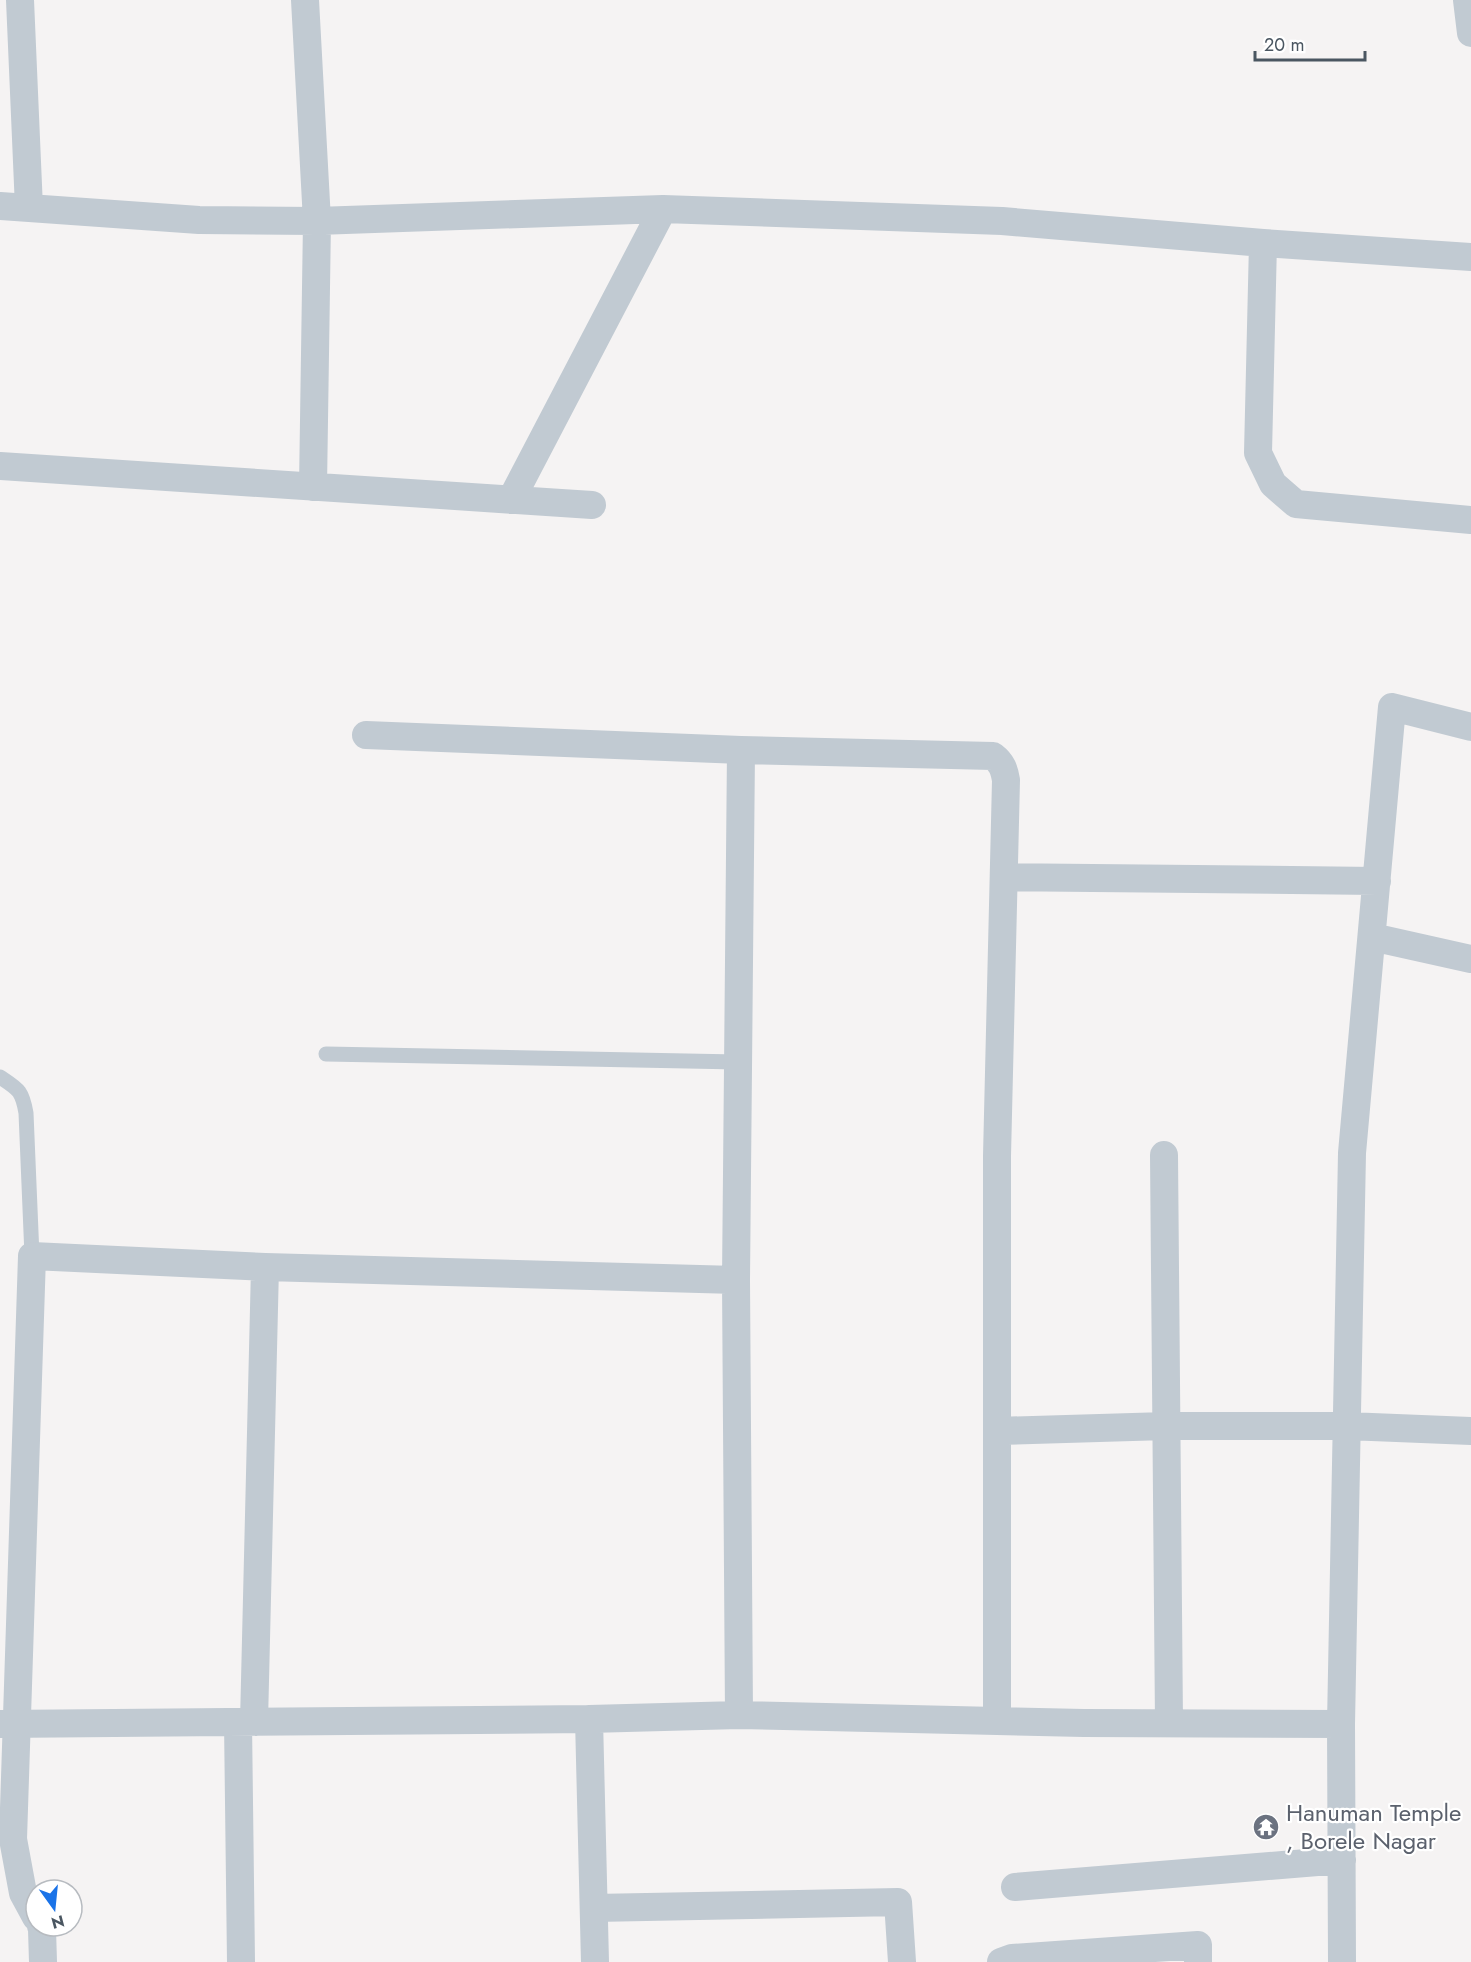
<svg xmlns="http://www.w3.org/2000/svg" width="1471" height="1962" font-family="Jost,sans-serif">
<rect width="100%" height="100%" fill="#f5f3f3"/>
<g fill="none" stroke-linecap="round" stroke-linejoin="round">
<path stroke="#c1cad2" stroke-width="15" d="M326,1054L738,1062
M0,1077C18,1089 22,1090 26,1113L32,1256"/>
<path stroke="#c1cad2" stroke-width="28" d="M20,0L29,208
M305,0L317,221L663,209L1002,221L1263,243L1471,257
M1467,0L1471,33
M0,206L199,220L317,221L313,487
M1263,243L1258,453L1273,484L1296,504L1471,520
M0,466L592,505
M511,500L663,209
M366,735L741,750L993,756C1002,763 1004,769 1006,780L997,1156V1720
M1004,877L1377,881
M1372,937L1471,959
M1164,1155L1169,1723
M997,1431L1166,1426H1347L1471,1431
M739,1715L736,1280L741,750
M589,1719L595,1962
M238,1722L241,1962
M254,1722L265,1267
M0,1724L589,1719L739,1715L1084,1723L1341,1724
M1015,1887L1342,1860
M594,1908L898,1902L902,1962
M36,1917L23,1893L13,1839L32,1256L265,1267L736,1280
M41,1926L42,1929L43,1962
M1001,1962L1012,1958L1198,1945V1962
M1342,1962L1341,1724L1352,1153L1392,707L1471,727"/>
</g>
<defs>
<symbol id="temple-disc" viewBox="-11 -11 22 22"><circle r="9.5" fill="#6b7280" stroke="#fff"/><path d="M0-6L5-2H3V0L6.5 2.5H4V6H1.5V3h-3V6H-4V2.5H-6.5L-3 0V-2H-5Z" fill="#fff"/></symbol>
</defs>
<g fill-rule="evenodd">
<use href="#temple-disc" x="1251" y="1812" width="30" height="30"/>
</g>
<g text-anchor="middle" stroke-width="4.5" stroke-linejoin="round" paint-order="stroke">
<g font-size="24" fill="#5b616d" stroke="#fff" text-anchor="start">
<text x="1286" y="1821">Hanuman Temple<tspan x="1286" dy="28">, Borele Nagar</tspan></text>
</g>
</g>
<g transform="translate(54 1908) rotate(165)"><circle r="28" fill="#ffffff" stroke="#b7bbc0" stroke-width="1.5"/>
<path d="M0-4.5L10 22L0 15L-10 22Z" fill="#1a73e8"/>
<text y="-9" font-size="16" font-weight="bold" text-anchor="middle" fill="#4a5661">N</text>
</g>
<path d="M1255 51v9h110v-9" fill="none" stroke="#4a5661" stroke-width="3"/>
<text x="1264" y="51" font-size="18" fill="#4a5661" stroke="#ffffff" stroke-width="4.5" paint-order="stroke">20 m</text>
</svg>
